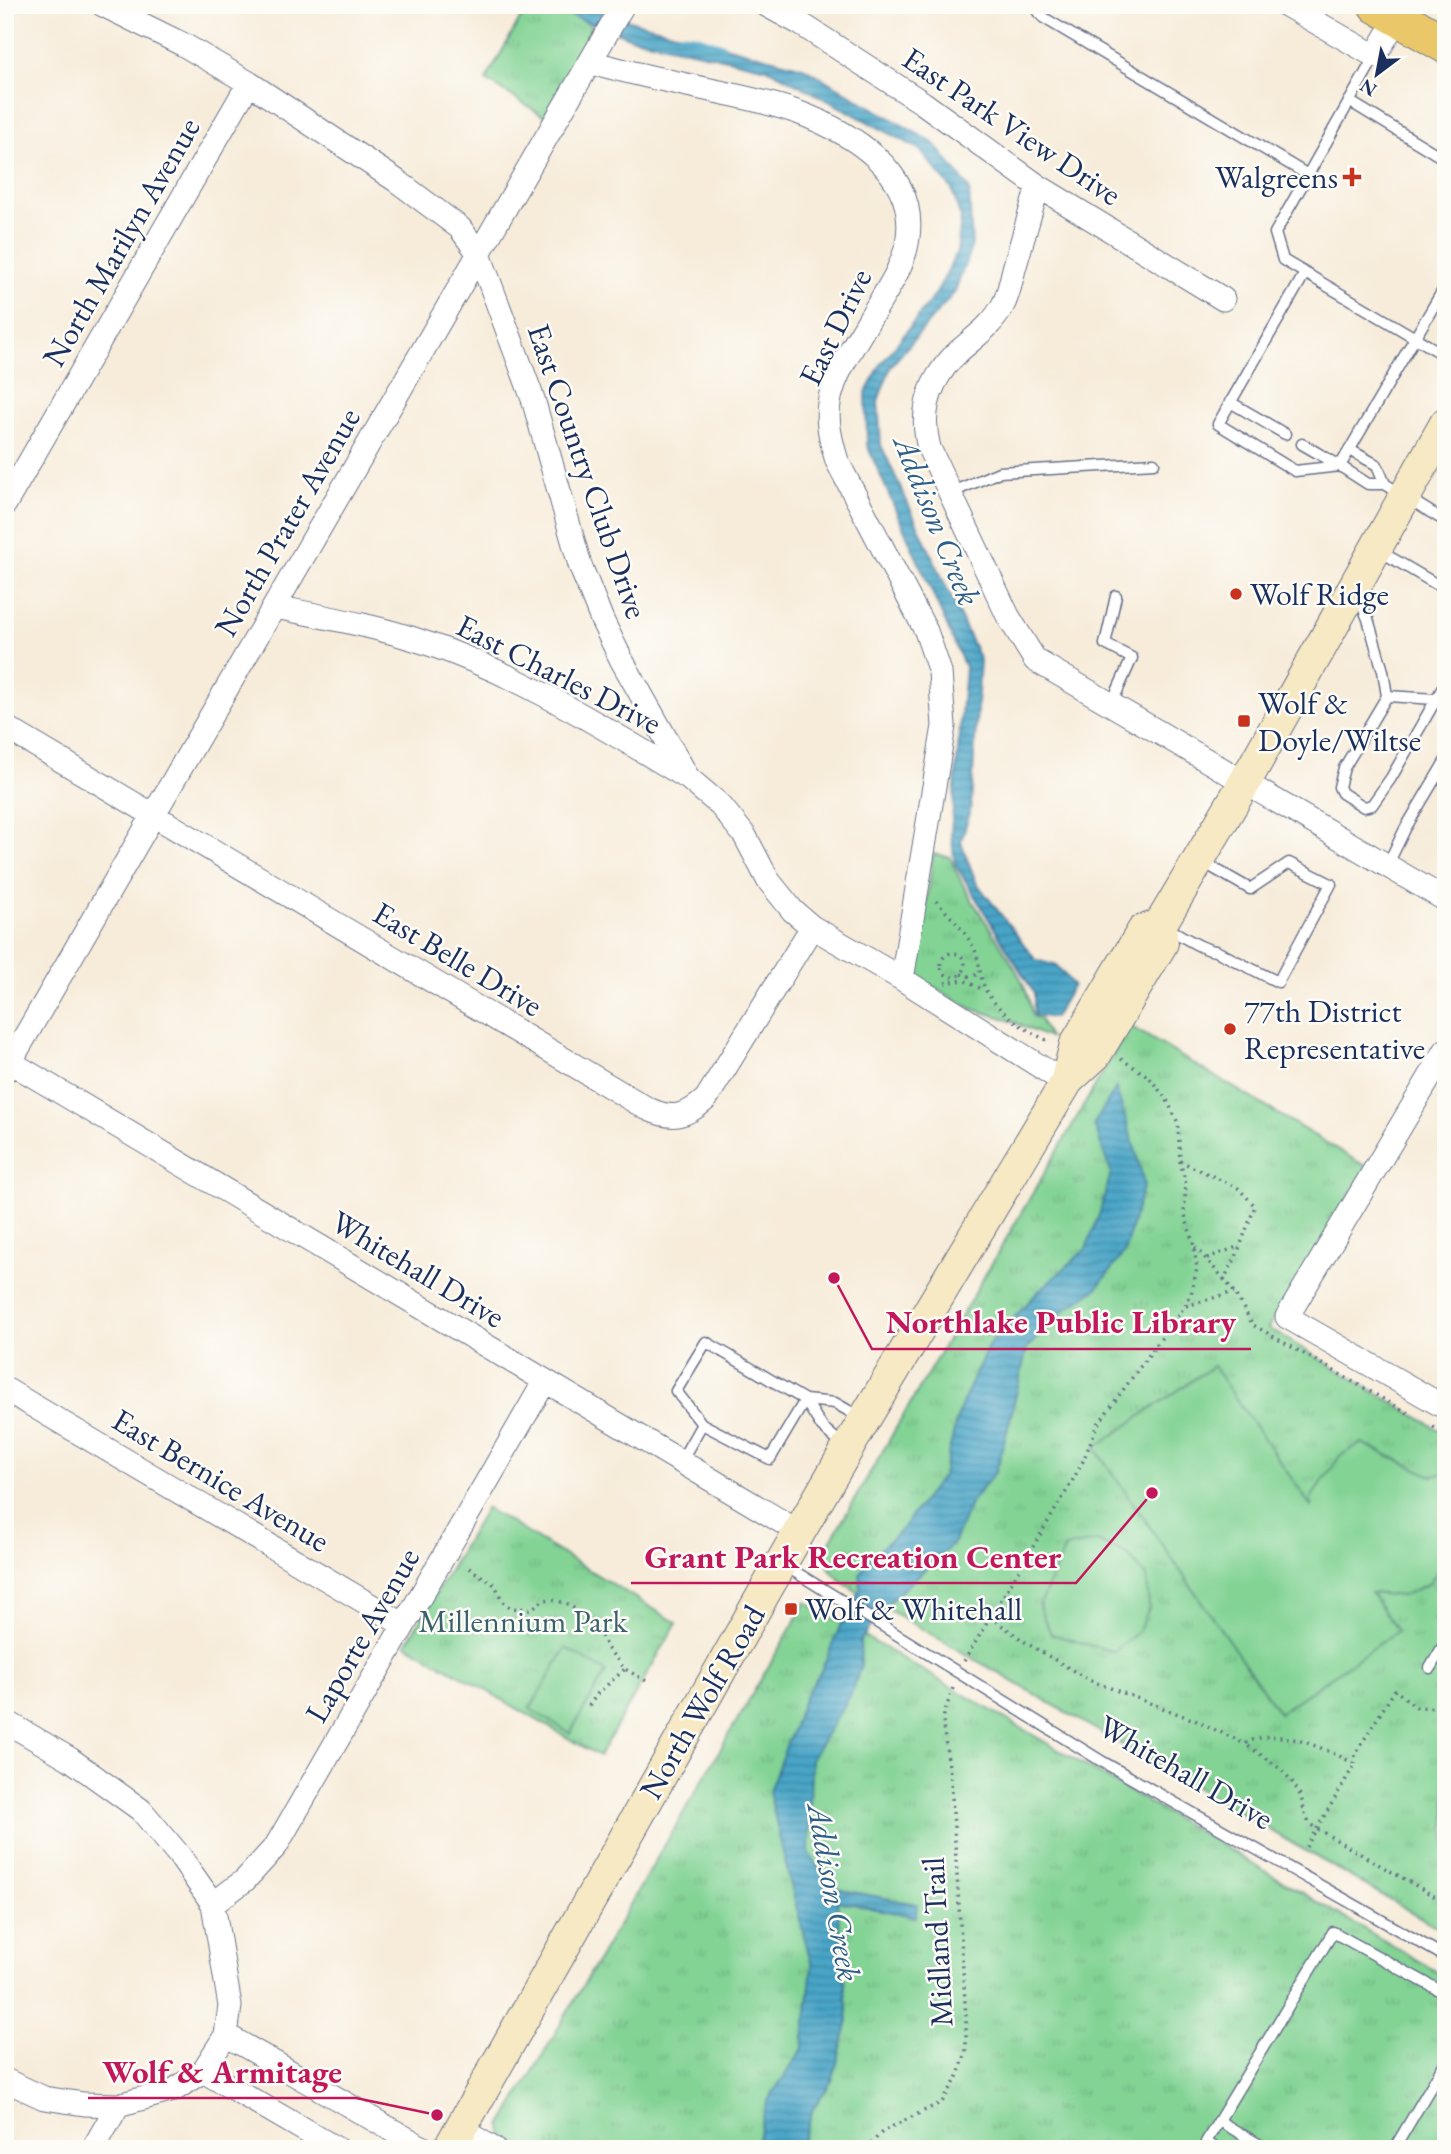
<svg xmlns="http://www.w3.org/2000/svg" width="1451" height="2154" font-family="'EB Garamond',serif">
<defs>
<pattern id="grass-tufts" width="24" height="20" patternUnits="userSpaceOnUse" patternTransform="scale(1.75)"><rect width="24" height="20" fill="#82d394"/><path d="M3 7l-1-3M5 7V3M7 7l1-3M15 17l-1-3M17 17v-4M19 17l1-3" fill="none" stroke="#70b582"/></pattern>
<pattern id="water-rules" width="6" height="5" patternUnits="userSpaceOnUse" patternTransform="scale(1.75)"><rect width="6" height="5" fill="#48a5c7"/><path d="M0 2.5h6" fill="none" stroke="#3b87a5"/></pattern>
</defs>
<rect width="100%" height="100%" fill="#fdfcf7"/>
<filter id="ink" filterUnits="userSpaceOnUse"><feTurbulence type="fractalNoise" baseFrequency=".0143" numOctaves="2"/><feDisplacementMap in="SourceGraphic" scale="14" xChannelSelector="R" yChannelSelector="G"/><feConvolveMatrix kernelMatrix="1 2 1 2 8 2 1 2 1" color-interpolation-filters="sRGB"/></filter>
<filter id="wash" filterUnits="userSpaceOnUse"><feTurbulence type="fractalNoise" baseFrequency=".00686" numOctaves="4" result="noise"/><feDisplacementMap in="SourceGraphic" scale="28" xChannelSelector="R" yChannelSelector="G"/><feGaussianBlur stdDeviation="1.57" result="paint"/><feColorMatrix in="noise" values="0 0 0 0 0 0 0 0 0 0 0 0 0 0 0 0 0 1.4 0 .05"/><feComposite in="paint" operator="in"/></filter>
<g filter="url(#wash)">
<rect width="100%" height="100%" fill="#f7ecda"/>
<path fill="url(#grass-tufts)" stroke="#4e8179" stroke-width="2" d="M528,5H550L589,23L590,33L583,48L544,116L486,80Z
M933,854L950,857C962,888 981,914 999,942C1014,967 1029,987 1032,1016L1040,1019L1049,1038L1004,1018L972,1009L923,981L917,975Z
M1130,1026L1367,1167L1268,1328L1446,1434V1932L846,1585L830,1570L824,1552Z
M486,1508L677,1623L599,1756L406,1644Z
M806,1602L1446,1977V2149H525L503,2136L502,2125Z"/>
<path fill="#82d394" stroke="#4e8179" stroke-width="2" d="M1213,1366L1311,1506V1498L1340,1456L1362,1443L1432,1476L1446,1473V1555L1430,1583L1402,1596L1371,1593L1397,1631L1279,1713L1095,1448Z
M1097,1541L1127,1554L1147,1577L1149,1608L1139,1631L1114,1652L1051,1634L1039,1607L1065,1548Z
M566,1648L606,1672L570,1733L530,1709Z"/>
<path fill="url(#water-rules)" stroke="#326a92" stroke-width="2" d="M542,5H593L635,22L803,67L935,144L969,188L972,245L955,292L891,366L878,401L881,445L980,660L971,807L961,842L976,882L1036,960L1057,966L1073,985L1054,1018L1034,1015V993L955,864L951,833L965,667L867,445L866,392L881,364L937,292L957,252L961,219L952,189L919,149L767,68L629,37Z
M1116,1088L1136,1152L1144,1184L1124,1253L1096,1289L1066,1309L1027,1348L1008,1428L996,1471L970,1504L953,1544L889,1602L860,1641L861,1666L851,1694L811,1759L809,1854L832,1888L917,1904L916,1917L837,1901L848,2020L833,2079L813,2109L800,2149H759L758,2137L767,2102L803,2048L812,1966L787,1870L769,1791L806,1694L821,1671L842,1622L860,1590V1575L868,1560L900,1531L943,1475L959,1411L989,1344L1039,1291L1086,1249L1100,1212L1111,1173L1094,1124Z"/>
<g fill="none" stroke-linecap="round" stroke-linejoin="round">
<path stroke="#48a5c7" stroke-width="6" d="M680,35L696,37L723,46"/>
</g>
</g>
<g filter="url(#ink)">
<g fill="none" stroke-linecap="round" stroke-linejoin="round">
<defs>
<path id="lane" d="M1035,5L1038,12L1044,18L1308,175
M1375,56L1275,233L1283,260L1446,356
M1349,101L1446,160
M1305,273L1218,424L1295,471L1340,466L1368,484H1385L1440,518L1446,514
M1230,402L1285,434
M1302,444L1340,466L1446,285
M1350,450L1377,465L1385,484
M950,493L999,472L1154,463
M1378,550L1446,590
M1357,592L1368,619L1383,671L1387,696L1344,768L1341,779L1339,787L1342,793L1364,807L1372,805L1391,778L1446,682
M1387,696L1436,699L1446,705
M1111,705L1132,658L1105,644L1116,596
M1387,866L1405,829L1446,760
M1166,927C1179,934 1202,950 1216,951L1278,982L1331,884L1289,863L1250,889L1201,861
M805,1400L822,1427L846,1448
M702,1424L770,1459L805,1400
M681,1461L702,1424L676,1391L706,1342L805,1400L835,1403L863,1419
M784,1565L1103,1762L1446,1957
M1430,1668L1446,1641
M1219,2121L1267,2149
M1217,2149L1206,2142L1333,1932L1446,1994
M1394,2149L1446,2061"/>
<path id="street" d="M103,5L184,45L249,83L397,181L460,228L479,254L533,399L580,565L602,620L621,659L688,778L720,805L745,836L768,880L793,911L812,927L902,979L1066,1083
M766,5L801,24L923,103L1038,186L1223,299
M1286,5L1375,56L1398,17
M591,62C633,74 677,83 720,92C746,98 772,103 797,112C850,132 917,171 908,237C905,266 885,293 870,318C856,343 836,370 830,398C825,419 831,441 837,461L926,631L940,672L944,726L902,979
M1038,186C1030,214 1022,241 1014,269C1011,280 1009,294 1003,305C993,325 975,337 959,351C930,378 919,410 929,448L1008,616L1035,660L1446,900
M5,504L249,83
M275,607C325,617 377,626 426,643C519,674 604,728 688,778
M5,727L646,1108C671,1120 685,1118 706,1099L812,927
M1446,1050L1287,1317L1446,1408
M5,1059L799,1532
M5,1071L623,5
M5,1389L404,1625
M5,1721L70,1759L141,1810L179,1855L213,1904L230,2006L226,2035L203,2071L174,2090L118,2105L84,2104L44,2098L5,2080
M213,1904L245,1880L276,1846L545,1381
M226,2035L425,2149
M203,2071L337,2149
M460,2129L494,2149
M93,2149L118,2105"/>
<path id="secondary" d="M1069,1079L1095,1055L1162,943L1160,925L1245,782L1446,423
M449,2149L768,1586L864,1420L1066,1083L1076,1044L1143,931L1160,925"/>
<path id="primary" d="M1377,5L1446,45"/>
</defs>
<use href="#lane" stroke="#687189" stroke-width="13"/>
<use href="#street" stroke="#687189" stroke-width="25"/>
<use href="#secondary" stroke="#687189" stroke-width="34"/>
<use href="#primary" stroke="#687189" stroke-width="39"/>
<path stroke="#687189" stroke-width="3.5" stroke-dasharray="2 5" stroke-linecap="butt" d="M936,901C949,915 965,931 974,948C980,960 979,974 984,986C991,1007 1029,1034 1050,1041
M941 965a12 12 0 1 1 24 0a12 12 0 1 1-24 0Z
M961,974C970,977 974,978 980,971
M945,983L963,980L984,990
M1180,1161L1238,1188L1255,1206L1236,1257L1224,1279L1234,1292L1253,1325L1408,1413
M1195,1247L1224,1279
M1207,1258L1240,1246
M1186,1306L1234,1292
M1433,1427L1446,1434
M469,1568L495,1585L503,1602L511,1608L531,1609L544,1600L552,1599L568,1604L595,1623L607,1648L625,1669L648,1682
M990,1617L1028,1644L1089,1680L1197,1721L1245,1744
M964,1661L1069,1487L1083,1461L1098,1424L1185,1306L1192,1291L1197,1268L1194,1246L1184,1212L1186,1185L1180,1161L1178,1123L1167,1100L1149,1077L1121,1059
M589,1706L597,1694L625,1669
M1355,1764V1754L1395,1690L1416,1707L1446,1708
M1306,1847L1355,1764C1326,1749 1275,1724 1245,1744C1265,1758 1286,1769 1298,1791C1306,1805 1301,1820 1317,1829L1446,1903
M866,2149L883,2131L942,2102L956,2080L966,2053V2018L951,1780L943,1726L944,1714L954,1685"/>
<use href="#lane" stroke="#fff" stroke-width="10"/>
<use href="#street" stroke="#fff" stroke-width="23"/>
<use href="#secondary" stroke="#f7e9c3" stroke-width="32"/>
<use href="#primary" stroke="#eac769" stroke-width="37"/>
</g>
</g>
<g fill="#c8321e" stroke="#fdfcf7" stroke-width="2.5">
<path d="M1348.5 166.5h7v7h7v7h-7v7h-7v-7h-7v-7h7z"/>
<circle cx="1236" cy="594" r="7"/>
<rect x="1237" y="714" width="14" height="14" rx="3.5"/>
<circle cx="1230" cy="1029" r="7"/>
<rect x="784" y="1602" width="14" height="14" rx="3.5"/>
</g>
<g text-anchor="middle" stroke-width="5" stroke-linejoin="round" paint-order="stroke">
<g font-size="32" fill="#1b2f5e" stroke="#fdfcf7">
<text transform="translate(1012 126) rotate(34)" y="11">East Park View Drive</text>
<text transform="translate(121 242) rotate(-60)" y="11">North Marilyn Avenue</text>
<text transform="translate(835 327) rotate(-64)" y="11">East Drive</text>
<text transform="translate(588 471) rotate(71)" y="11">East Country Club Drive</text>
<text transform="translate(287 522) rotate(-60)" y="11">North Prater Avenue</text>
<text transform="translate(559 674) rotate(27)" y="11">East Charles Drive</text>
<text transform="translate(458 959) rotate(31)" y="11">East Belle Drive</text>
<text transform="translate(418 1269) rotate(31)" y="11">Whitehall Drive</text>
<text transform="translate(221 1480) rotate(31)" y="11">East Bernice Avenue</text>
<text transform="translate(362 1635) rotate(-60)" y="11">Laporte Avenue</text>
<text transform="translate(702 1702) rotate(-60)" y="11">North Wolf Road</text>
<text transform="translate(1186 1772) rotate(30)" y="11">Whitehall Drive</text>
<text transform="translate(937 1942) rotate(-93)" y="11">Midland Trail</text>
</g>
<g font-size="32" fill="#1b2f5e" stroke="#fdfcf7" text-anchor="start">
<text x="1338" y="188" text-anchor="end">Walgreens</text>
<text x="1250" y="605">Wolf Ridge</text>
<text x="1258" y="714">Wolf &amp;<tspan x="1258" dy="37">Doyle/Wiltse</tspan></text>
<text x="1244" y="1022">77th District<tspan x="1244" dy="37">Representative</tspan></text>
<text x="805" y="1620">Wolf &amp; Whitehall</text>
</g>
<g font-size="32" fill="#3a606e" stroke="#fdfcf7">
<text x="523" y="1632">Millennium Park</text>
</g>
<g font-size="33" font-style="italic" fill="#2d5e88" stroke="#fdfcf7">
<text transform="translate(938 520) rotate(68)" y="12">Addison Creek</text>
<text transform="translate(835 1892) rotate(80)" y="12">Addison Creek</text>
</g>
</g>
<path fill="none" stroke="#c2185b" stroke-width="2.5" d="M834 1278L872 1349H1251M1152 1493L1076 1583H631M437 2115L356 2098H88"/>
<g fill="#c2185b" stroke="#fdfcf7" stroke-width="2.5">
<circle cx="834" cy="1278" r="7"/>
<circle cx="1152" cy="1493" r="7"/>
<circle cx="437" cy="2115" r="7"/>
</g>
<g font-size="33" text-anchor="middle" font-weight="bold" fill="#c2185b" stroke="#fdfcf7" stroke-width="5" stroke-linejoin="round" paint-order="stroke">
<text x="1061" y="1333">Northlake Public Library</text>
<text x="853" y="1568">Grant Park Recreation Center</text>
<text x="222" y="2083">Wolf &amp; Armitage</text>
</g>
<rect width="1451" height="2154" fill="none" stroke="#fdfcf7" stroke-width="28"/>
<g transform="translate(1377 74) rotate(212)" stroke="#fdfcf7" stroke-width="5" paint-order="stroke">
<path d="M0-5L12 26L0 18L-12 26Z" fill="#1b2f5e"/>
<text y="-10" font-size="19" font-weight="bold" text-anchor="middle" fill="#1b2f5e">N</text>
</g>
</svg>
